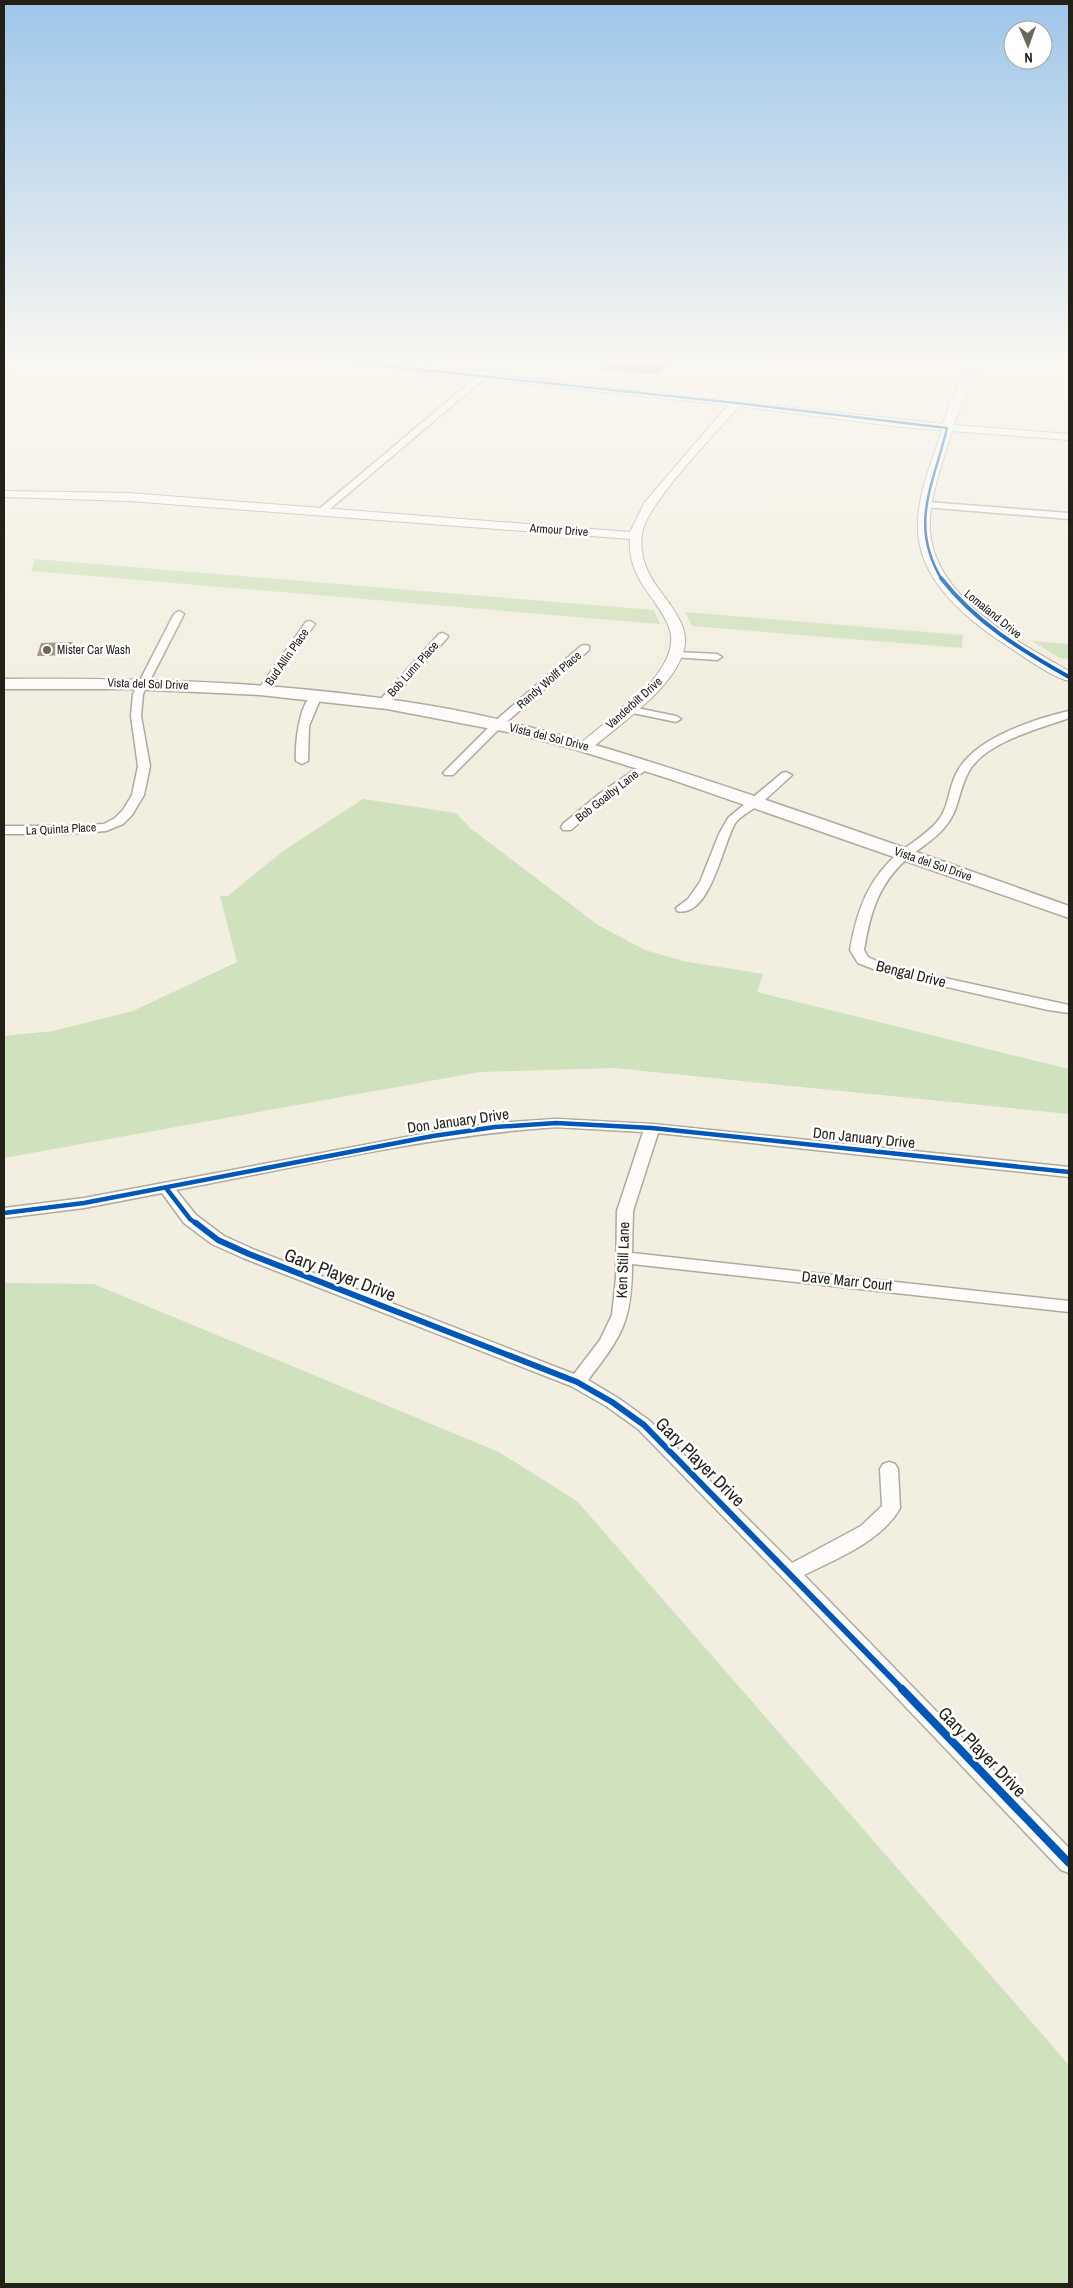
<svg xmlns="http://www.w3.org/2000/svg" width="1073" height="2288" font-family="'Archivo Narrow',sans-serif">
<rect width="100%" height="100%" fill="#f2eee0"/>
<path fill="#d0e2bd" d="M35,559L654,610L660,624L31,571Z
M685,612L963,635L962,648L692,626Z
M1032,641L1069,644V659L1060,658Z
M363,799L456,813L470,828L598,925L645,950L683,961L763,974L757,992L1069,1069V1114L614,1068L480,1072L4,1158V1036L53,1031L133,1011L237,962L220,896H228L283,851Z
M4,1283L94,1284L499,1452L577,1501L1069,2065V2284H4Z"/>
<path fill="#9c8c83" d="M612,359H674L658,374L600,371Z
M73,642L69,655L37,656L41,643Z"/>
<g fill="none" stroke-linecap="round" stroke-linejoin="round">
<defs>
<path id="minor" d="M498,359H507L324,514H318V510Z
M927,502L1069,513V519L924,507V503Z
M179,611L184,614L143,694L141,716L150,766L144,795L132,815L123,824L106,831L65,834H4V826H65L104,824L115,818L123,810L132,795L138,766L131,716L133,694L174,614Z
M310,621L315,624L268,691H260V687L306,622Z
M443,633L448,636L447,638L387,705H379V701L439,634Z
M585,645L589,646V650L502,726L453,775H445L443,773L494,722L581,646Z
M676,652L717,654L722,657L717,660L672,657L671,655Z
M317,692L322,695L309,726L308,761L302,764L296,761C295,745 299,697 317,692Z
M627,706L676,716L681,719L676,722L623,711V707Z
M1069,711V718C1039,729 984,742 968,773C958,792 959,812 944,828C934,840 921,847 909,857C879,882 870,913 864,950L868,957L885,965L1069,1005V1013L1048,1010L881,972L858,963L850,950C857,910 868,878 901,851C913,842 926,834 936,823C949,809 948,790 956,774C972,739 1034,719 1069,711Z
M646,762L650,763L652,765L650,767L607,798L571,830H563L561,827L563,824L599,794Z
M786,772L792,775L790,777C780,786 771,795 761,803C753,810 743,814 736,822C723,841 711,919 677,911L676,908L688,899L700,882L719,834L728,818L782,773Z
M556,1119L652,1124L1069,1167V1177L658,1133L633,1211L632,1253L1069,1301V1312L632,1264C632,1321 622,1336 588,1380L618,1398L650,1421L792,1563L861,1526L882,1506L880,1469L883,1464L889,1462L895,1464L898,1469L900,1508C882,1541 836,1559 804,1575L1069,1848V1873L1061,1870L783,1578L638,1429L606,1406L571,1386L243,1258L212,1244L184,1223L162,1193L84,1208L4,1218V1208L84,1198L433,1132L495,1123ZM556,1127L643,1132L617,1211L616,1278L612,1315L600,1340L574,1374L255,1250L224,1236L196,1215L176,1190C302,1166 428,1136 556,1127Z"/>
<path id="tertiary" d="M314,359H349L943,424C951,397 966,359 999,359L968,387L954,425L1069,434V440L952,431C943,463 928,498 930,531C935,598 1018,642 1069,671V681C1051,677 1020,654 1003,643C965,618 920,580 918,531C916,497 932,462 942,430L901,427L739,406C717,432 647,503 642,533C639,556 647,574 661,592C671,606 687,625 685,643C681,684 621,723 591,749H581L579,746L581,743C609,718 667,682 671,643C673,628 662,613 654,601C640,582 628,564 630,539L129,501L4,497V491L129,493L630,532L645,502L728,405L319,362Z"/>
<path id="secondary" d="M6,359H17L8,376L4,377V364Z
M4,679C153,678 302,682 449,709C554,729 656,763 757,797C861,832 965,869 1069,906V918L670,779L574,749L513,733L387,709L260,695L132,689H4Z"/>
</defs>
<use href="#minor" stroke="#adaa9f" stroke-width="3"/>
<use href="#tertiary" stroke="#adaa9f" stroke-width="2"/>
<use href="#secondary" stroke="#adaa9f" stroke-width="3"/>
<use href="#minor" fill="#fdfcfa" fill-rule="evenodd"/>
<use href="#tertiary" fill="#fdfcfa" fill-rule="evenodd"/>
<use href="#secondary" fill="#fdfcfa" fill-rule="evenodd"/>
<defs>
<path id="cycleway-far4" d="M319,359L736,403L947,428C934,484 908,524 942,580"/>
<path id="cycleway-far3" d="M941,578C975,622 1021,650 1069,677"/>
<path id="cycleway-far2" d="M166,1188L190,1219L198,1225
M4,1213L84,1203L433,1136L495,1127L556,1123L652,1128L1069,1172"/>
<path id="cycleway-far1" d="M196,1223L218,1240L249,1254L577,1382L612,1402L644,1425L903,1690"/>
<path id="cycleway" d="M902,1689L1069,1863"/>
</defs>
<use href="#cycleway-far4" stroke="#fff" stroke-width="4.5"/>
<use href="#cycleway-far3" stroke="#fff" stroke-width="6"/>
<use href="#cycleway-far2" stroke="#fff" stroke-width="8"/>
<use href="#cycleway-far1" stroke="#fff" stroke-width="9"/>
<use href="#cycleway" stroke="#fff" stroke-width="11"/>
<use href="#cycleway-far4" stroke="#0057b8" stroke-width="2.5"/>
<use href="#cycleway-far3" stroke="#0057b8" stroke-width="4"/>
<use href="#cycleway-far2" stroke="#0057b8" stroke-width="4.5"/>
<use href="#cycleway-far1" stroke="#0057b8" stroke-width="6"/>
<use href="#cycleway" stroke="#0057b8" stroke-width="8"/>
</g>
<linearGradient id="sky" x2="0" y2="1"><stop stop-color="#9ec6ea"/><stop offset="0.53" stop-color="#f9f7f1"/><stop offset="1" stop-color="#f9f7f1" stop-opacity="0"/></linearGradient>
<rect width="1073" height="680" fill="url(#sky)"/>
<circle fill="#6b685e" stroke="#fff" stroke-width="2" cx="47" cy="650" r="5"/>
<g text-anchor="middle" stroke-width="5" stroke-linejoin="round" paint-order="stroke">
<g font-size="12" fill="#232018" stroke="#fff">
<text transform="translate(559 530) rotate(4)" y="4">Armour Drive</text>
<text transform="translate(993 614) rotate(39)" y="4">Lomaland Drive</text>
<text transform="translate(287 657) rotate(-55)" y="4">Bud Allin Place</text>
<text transform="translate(413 669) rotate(-48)" y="4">Bob Lunn Place</text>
<text transform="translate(549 680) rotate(-41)" y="4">Randy Wolff Place</text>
<text transform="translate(148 684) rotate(2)" y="4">Vista del Sol Drive</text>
<text transform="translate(634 703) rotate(-42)" y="4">Vanderbilt Drive</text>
<text transform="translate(549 737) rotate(14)" y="4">Vista del Sol Drive</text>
<text transform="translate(607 796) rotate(-38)" y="4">Bob Goalby Lane</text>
<text transform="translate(61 829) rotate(-3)" y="4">La Quinta Place</text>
<text transform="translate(933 864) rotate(19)" y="4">Vista del Sol Drive</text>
</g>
<g font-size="12" fill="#232018" stroke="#fff" text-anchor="start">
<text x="57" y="654">Mister Car Wash</text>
</g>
<g font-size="15" fill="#232018" stroke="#fff">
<text transform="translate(911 974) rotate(14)" y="5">Bengal Drive</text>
<text transform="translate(458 1121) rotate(-8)" y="5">Don January Drive</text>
<text transform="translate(864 1138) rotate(6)" y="5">Don January Drive</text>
<text transform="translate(623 1260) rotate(-88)" y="5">Ken Still Lane</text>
<text transform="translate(847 1281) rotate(6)" y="5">Dave Marr Court</text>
</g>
<g font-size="18" fill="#232018" stroke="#fff">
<text transform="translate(340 1275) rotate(21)" y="6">Gary Player Drive</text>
<text transform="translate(700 1462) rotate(45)" y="6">Gary Player Drive</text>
<text transform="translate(982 1752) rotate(46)" y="6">Gary Player Drive</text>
</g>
</g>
<rect width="1073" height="2288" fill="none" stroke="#232018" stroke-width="10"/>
<g transform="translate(1028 45) rotate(178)"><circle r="24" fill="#ffffff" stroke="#a7a6a3"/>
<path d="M0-4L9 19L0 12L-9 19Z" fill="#6b685e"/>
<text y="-8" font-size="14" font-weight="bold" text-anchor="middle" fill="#232018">N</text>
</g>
</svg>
